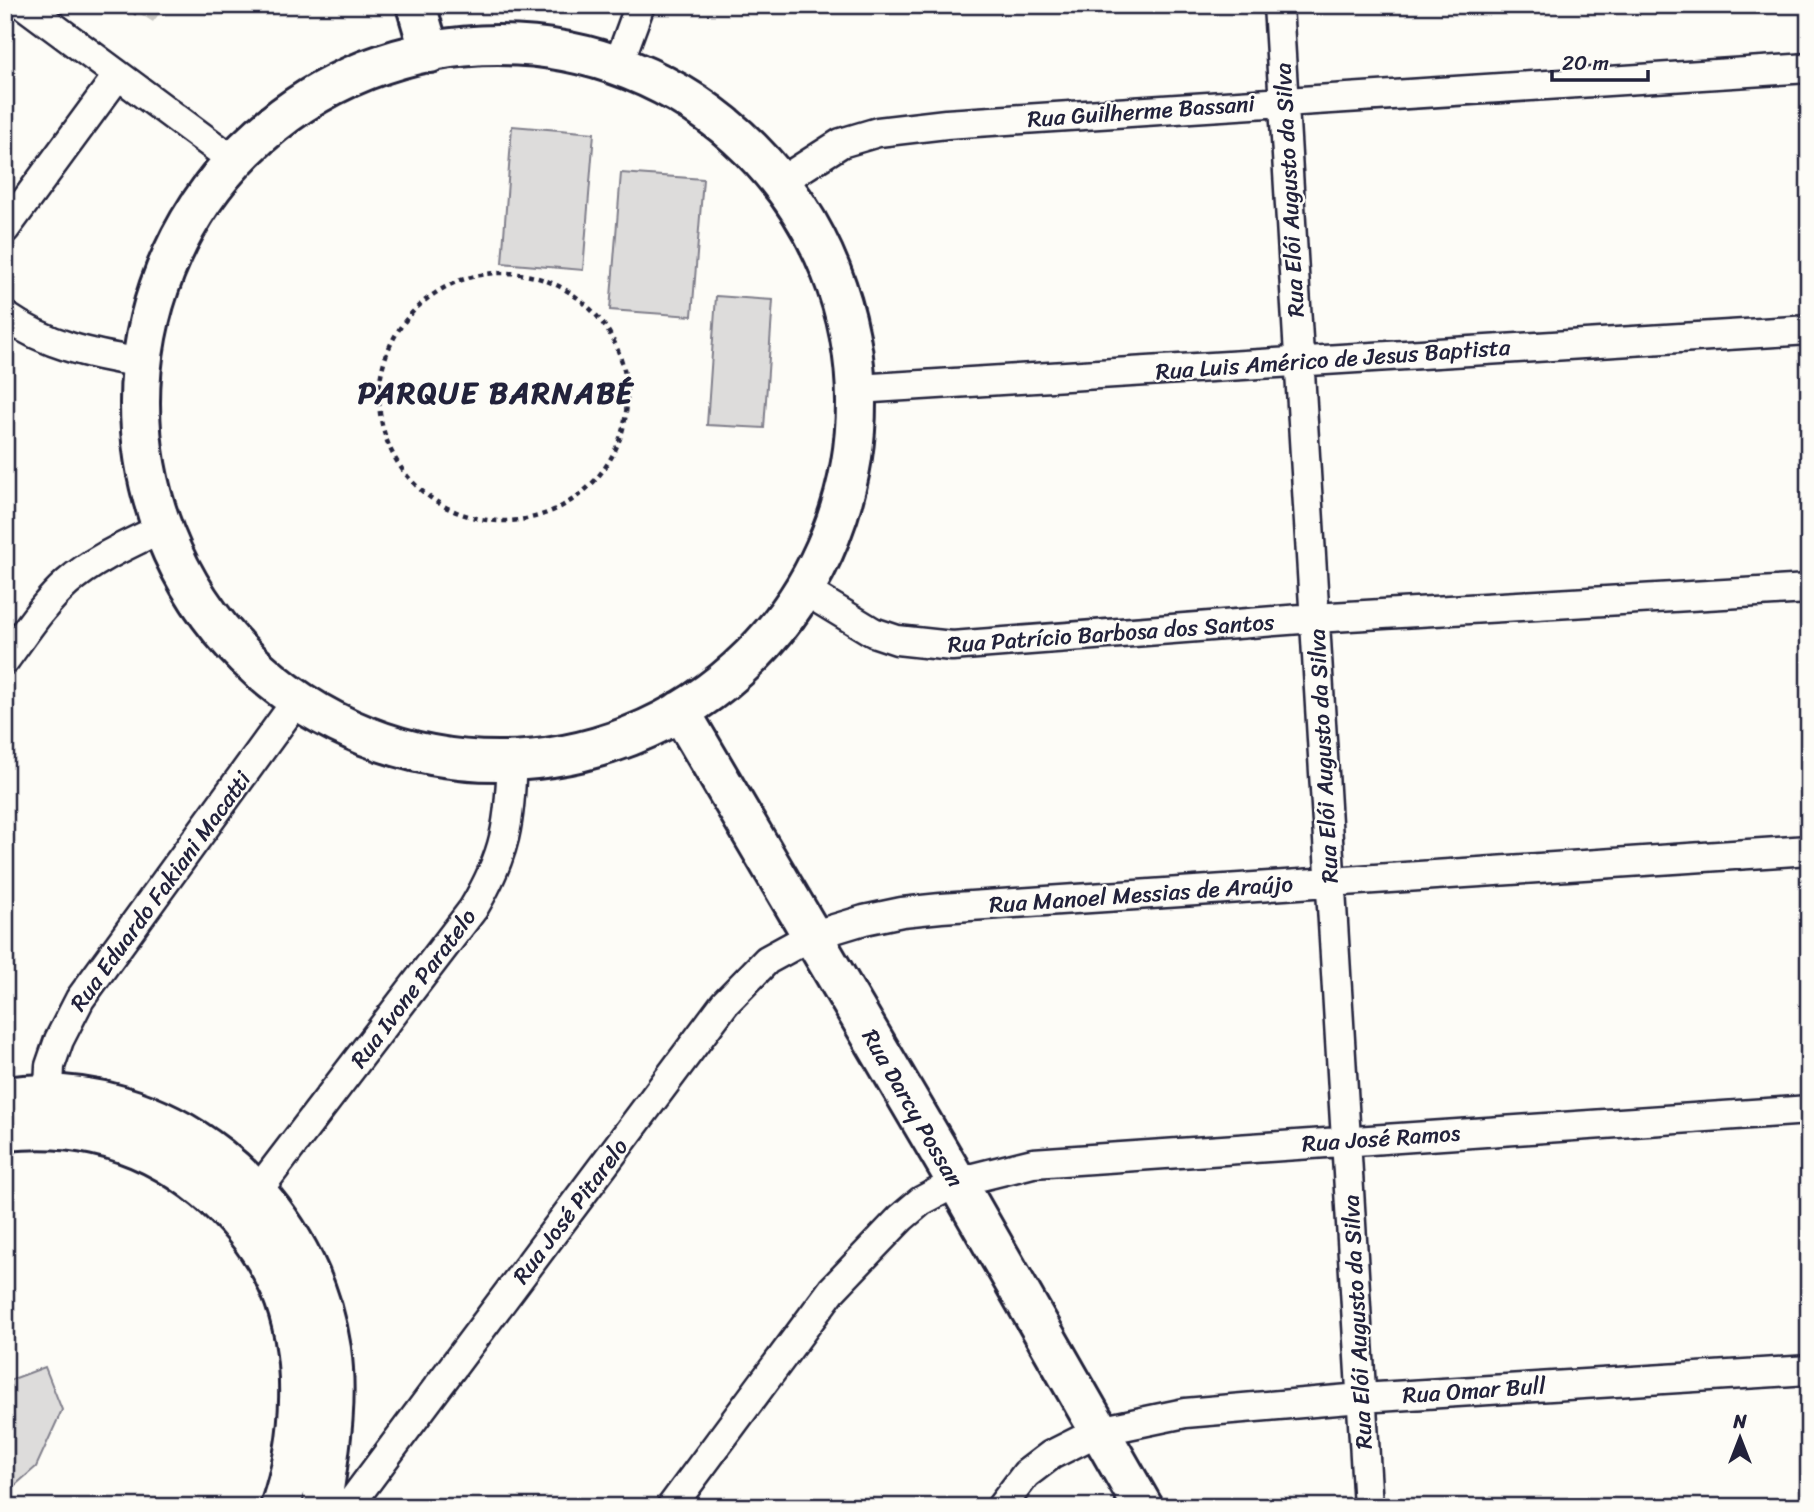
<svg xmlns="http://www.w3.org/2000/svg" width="1814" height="1512" font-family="Sriracha,sans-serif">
<rect width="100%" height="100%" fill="#fdfcf7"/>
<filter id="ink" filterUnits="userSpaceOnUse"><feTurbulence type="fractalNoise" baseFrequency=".0143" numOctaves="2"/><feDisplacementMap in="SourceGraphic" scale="14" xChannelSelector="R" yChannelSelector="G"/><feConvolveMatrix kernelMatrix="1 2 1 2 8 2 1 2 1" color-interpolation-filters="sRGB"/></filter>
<g filter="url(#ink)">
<path fill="#dddcdb" stroke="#807f8b" stroke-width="2" d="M512,126L594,133L583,270L502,263Z
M621,173L703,179L692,316L610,310Z
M716,296L773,300L764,428L707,425Z
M45,1367L62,1410L36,1467L5,1494V1382Z"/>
<path fill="#0003" d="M126,5H166L153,22Z"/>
<path fill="#c6c6c8" stroke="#22223b" stroke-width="2" d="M123,5H142L135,14Z"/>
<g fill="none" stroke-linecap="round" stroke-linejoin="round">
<defs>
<path id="street" d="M24,5L234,161
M1278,5L1368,1507
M618,65L640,5
M780,182L841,143L878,132L946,124L1809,68
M5,229L118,75
M5,316C48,346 91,354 141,363
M857,389L1809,330
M804,590L873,632L897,640L952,646L1314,618L1809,589
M5,660C24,634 43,604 67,583C94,559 129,544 162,528
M48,1112L50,1066L59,1040L80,999L298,699
M246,1206L473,909C507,852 509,824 512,760
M348,1507L725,1003L767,960L811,936L864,920L902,912L941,908L1809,850
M671,1507L832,1290L901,1218L921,1201L957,1182L1033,1163L1809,1110
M1001,1507L1026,1474L1051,1455L1099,1431L1185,1413L1361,1398L1809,1370"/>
<path id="secondary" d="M416,5L430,53
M140 403a358 358 0 1 1 716 0a358 358 0 1 1-716 0Z
M680,711L957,1182L1143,1507
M5,1097C163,1075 308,1194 331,1349C338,1399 330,1447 323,1496L324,1507
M5,1131C35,1128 65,1128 95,1135C174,1152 249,1214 280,1288C308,1354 303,1440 280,1507"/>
</defs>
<use href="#street" stroke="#22223b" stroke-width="33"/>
<use href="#secondary" stroke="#22223b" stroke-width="44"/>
<path stroke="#22223b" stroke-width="4.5" stroke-dasharray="5 5" stroke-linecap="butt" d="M379 397a124 124 0 1 1 248 0a124 124 0 1 1-248 0Z"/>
<use href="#street" stroke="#fdfcf7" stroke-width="28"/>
<use href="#secondary" stroke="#fdfcf7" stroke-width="38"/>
</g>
</g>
<g text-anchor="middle" stroke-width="5" stroke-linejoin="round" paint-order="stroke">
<g font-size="23" fill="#22223b" stroke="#fdfcf7">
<text transform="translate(1141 111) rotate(-4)" y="8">Rua Guilherme Bassani</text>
<text transform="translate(1289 190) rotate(-93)" y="8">Rua Elói Augusto da Silva</text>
<text transform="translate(1333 359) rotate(-4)" y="8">Rua Luis Américo de Jesus Baptista</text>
<text transform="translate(1111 633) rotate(-4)" y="8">Rua Patrício Barbosa dos Santos</text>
<text transform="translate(1323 756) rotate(-93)" y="8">Rua Elói Augusto da Silva</text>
<text transform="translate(160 891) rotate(-54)" y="8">Rua Eduardo Fakiani Macatti</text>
<text transform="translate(1141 894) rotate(-4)" y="8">Rua Manoel Messias de Araújo</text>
<text transform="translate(413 988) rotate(-53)" y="8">Rua Ivone Paratelo</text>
<text transform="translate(913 1108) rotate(60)" y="8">Rua Darcy Possan</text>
<text transform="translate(1381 1138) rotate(-4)" y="8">Rua José Ramos</text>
<text transform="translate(570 1211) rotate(-53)" y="8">Rua José Pitarelo</text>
<text transform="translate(1357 1322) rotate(-93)" y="8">Rua Elói Augusto da Silva</text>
<text transform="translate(1474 1390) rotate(-4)" y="8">Rua Omar Bull</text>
</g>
<g font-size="30" font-weight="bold" letter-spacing="2" fill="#22223b" stroke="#fdfcf7">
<text x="496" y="403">PARQUE BARNABÉ</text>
</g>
</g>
<rect width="1814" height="1512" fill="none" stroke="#fdfcf7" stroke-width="28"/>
<rect x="14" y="14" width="1786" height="1484" fill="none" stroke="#22223b" stroke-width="2.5" filter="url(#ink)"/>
<g transform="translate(1740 1438)" stroke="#fdfcf7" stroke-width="5" paint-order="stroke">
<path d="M0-5L12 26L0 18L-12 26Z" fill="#22223b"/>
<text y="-10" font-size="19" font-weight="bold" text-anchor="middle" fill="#22223b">N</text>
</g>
<path d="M1552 70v10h96v-10" fill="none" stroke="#22223b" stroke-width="3.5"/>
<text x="1562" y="70" font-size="21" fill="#22223b" stroke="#fdfcf7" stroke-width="5" paint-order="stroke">20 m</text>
</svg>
